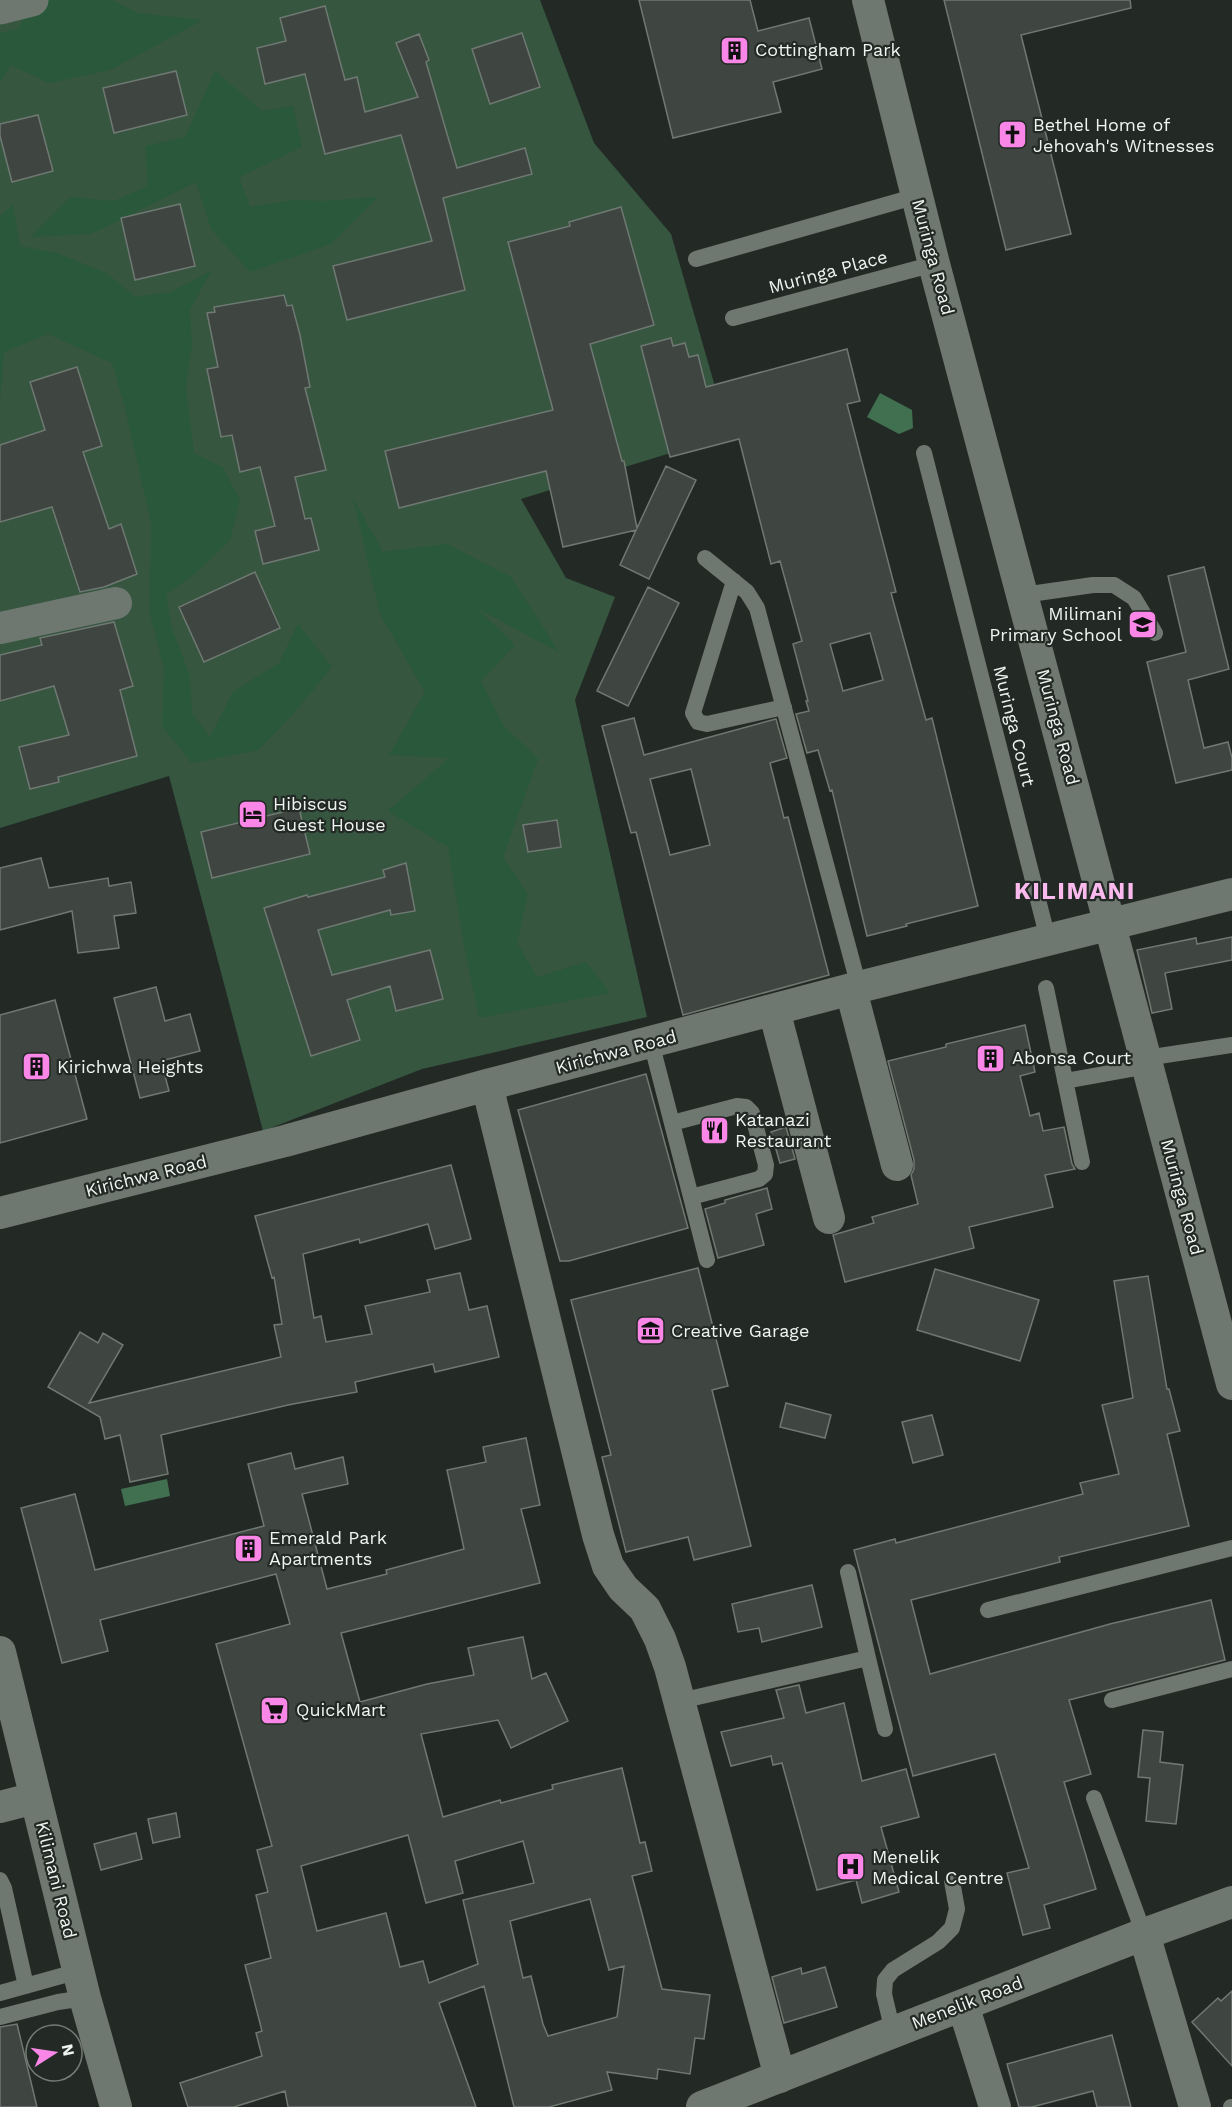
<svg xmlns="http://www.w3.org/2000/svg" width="1232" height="2107" font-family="'Work Sans',sans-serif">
<rect width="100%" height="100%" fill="#232a25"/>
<path fill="#365640" d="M0,0H540L594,143L671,234L729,435L521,499L566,578L615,597L575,700L647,1017L422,1069L263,1131L169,776L0,828Z"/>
<path fill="#29583a" d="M33,0H112L138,13L203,20L110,70L49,83L11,65L0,82V33L18,29Z
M215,71L262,111L293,106L302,147L239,177L250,207L293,200L322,201L378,197L331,244L250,272L211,229L196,182L91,234L30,237L70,197L114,201L148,186L145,146L185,137Z
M13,205L20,246L57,253L106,273L136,297L171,292L211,271L190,310L192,345L186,387L194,453L223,468L240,500L230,540L197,572L166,595L172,629L190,676L192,713L210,737L233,692L279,663L298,624L332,667L292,715L258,750L192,763L162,726L164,669L150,614L151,522L124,404L112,363L48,334L4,352L0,400V216Z
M353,498L383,552L447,544L511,577L559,652L477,608L515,645L481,681L503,725L538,759L503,857L528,894L517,943L537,977L586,962L610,993L479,1018L464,945L448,847L388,811L449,758L389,755L425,692L380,614Z"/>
<path fill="#417051" d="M880,393L912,410L913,428L899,434L867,417Z
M167,1479L170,1496L125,1506L121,1489Z"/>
<path fill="#3f4641" stroke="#6f7872" stroke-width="1.5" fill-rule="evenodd" d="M639,0H750L758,31L809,18L822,69L773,82L781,112L673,138Z
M944,0H1130L1131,8L1021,35L1071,234L1006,250Z
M325,6L345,80L357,77L365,112L418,97L396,43L419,34L429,60L426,62L457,168L525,148L532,174L443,198L465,290L347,320L333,266L432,241L401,135L325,154L305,74L265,84L257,48L286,41L280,18Z
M522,33L540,87L490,104L472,49Z
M176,71L187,115L114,133L103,88Z
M38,115L53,171L12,182L0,136V124Z
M180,204L195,266L135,280L121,218Z
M621,207L654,325L590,344L622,461H624L637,528L666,466L696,480L649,579L620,565L636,530L563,547L546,471L399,508L385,451L553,410L508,242L570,226L569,222Z
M284,295L287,306L292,305L300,335L310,387L305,388L326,470L295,477L305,519L311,518L319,550L263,564L255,531L275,526L260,467L240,472L232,435L221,437L207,369L218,367L207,313L215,312L214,307Z
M671,338L673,346L685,343L689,357L698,355L706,387L847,349L860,401L847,404L896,592L891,593L926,720L932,718L978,906L906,924L907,926L867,936L832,790L830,791L818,750L807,753L796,714L809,711L806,701H808L793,644L802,641L780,561L771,564L739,439L670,457L641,346ZM870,633L883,680L843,691L830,644Z
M77,367L102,446L83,452L109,529L121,524L137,574L104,587L80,592L52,507L0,522V445L45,430L30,382Z
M1204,567L1229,669L1188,680L1204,748L1228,742L1232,758V770L1176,783L1147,662L1186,652L1168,576Z
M255,572L280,628L204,662L179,607Z
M648,587L679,603L628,706L597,691Z
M114,622L133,686L120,690L137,756L58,777L59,782L30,789L19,747L69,735L54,686L0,701V655L42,645L40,638Z
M634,718L644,755L776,719L787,758L770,763L784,818L788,817L829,975L683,1015L636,832L631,833L602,726ZM691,769L710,845L670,855L650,779Z
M299,808L310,854L212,878L201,832Z
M557,820L561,847L528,852L523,825Z
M41,858L49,888L108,878L109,886L131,882L136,913L114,916L119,948L78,953L72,911L0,930V868Z
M406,863L415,911L391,915L390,910L318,930L332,975L430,950L443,999L396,1011L390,986L347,1000L360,1040L311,1056L264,908L307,895L308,897L385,877L383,870Z
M1232,937V960L1165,973L1172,1009L1152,1013L1137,950L1196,938L1197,944Z
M156,987L165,1021L190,1014L200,1051L161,1061L169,1091L140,1098L114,998Z
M55,1000L87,1119L0,1143V1015Z
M1025,1025L1035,1072L1020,1076L1030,1116L1039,1113L1043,1131L1064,1127L1072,1164L1075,1169L1045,1175L1053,1207L969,1227L974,1248L845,1282L833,1235L874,1223L872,1217L918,1204L911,1175L914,1169V1160L888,1061L946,1047V1044Z
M646,1074L688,1228L569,1261H560L518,1110Z
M786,1127L795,1159L780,1163L771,1132Z
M451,1165L471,1239L435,1249L428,1224L360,1243L359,1239L303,1254L314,1318L321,1316L326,1342L372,1334L365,1306L430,1292L427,1280L460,1273L469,1310L487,1306L499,1357L435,1372L433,1364L355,1382L357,1392L288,1405L161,1435L168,1474L130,1482L120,1435L105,1439L100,1417L48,1387L80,1332L98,1343L103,1333L123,1345L89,1403L281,1357L274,1325L282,1324L274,1277L272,1278L255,1216Z
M767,1188L772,1209L756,1214L764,1245L718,1258L705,1209L725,1203V1200Z
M698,1268L728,1386L712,1390L751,1546L694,1560L688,1537L626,1552L602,1457L611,1455L571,1300Z
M935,1269L1039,1300L1020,1361L917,1330Z
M1148,1276L1167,1389H1169L1180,1431L1167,1434L1189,1526L1059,1557L1060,1562L911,1600L930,1674L1110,1624L1211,1600L1225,1660L1069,1700L1091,1774L1064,1782L1096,1889L1044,1905L1050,1928L1023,1935L1007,1873L1029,1868L995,1754L913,1776L854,1550L895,1539L896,1543L1083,1494L1080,1483L1119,1474L1102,1405L1133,1398L1114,1281Z
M786,1403L831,1415L825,1438L780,1427Z
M932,1415L943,1455L913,1463L902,1422Z
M526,1438L540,1505L521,1509L540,1583L341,1633L360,1702L427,1684L474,1675L468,1648L523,1637L532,1679L546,1673L568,1721L511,1748L498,1720L421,1734L443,1817L500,1800L501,1803L553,1789L552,1785L622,1768L640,1843L645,1842L652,1871L632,1876L662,1989L710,1995L704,2039L695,2038L690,2074L658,2069L657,2079L607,2072L612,2090L549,2107H514L484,1986L439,2003L476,2107H288L285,2091L234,2107H188L180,2083L262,2056L256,2033L262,2031L245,1965L271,1958L256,1895L268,1892L257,1850L272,1846L216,1644L290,1624L276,1574L100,1620L108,1651L62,1663L21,1508L75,1494L95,1570L264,1526L248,1464L291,1453L295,1469L343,1457L348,1484L302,1494L327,1589L387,1574L386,1570L464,1549L447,1470L486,1462L483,1447ZM408,1835L426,1903L463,1893L455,1861L523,1841L534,1883L463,1900L478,1964L429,1983L423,1961L400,1967L386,1913L317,1931L301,1866ZM590,1899L609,1970L624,1966L617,2017L548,2036L543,2024L531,1976L523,1978L510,1921Z
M812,1585L822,1627L762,1642L759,1628L738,1632L732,1604Z
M799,1685L806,1713L844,1703L862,1781L906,1769L919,1817L881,1827L899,1892L862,1903L856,1880L817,1890L782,1763L773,1765L771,1756L731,1766L721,1732L784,1718L776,1690Z
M1143,1730L1163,1732L1160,1762L1183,1765L1176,1824L1146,1821L1150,1778L1138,1777Z
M176,1813L180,1837L153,1843L148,1819Z
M136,1833L142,1859L101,1870L94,1844Z
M825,1967L837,2007L784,2023L772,1977L801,1968L802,1974Z
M1232,1991V2066L1192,2022L1218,1998L1221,2001Z
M17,2024L37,2107H0V2027Z
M1112,2035L1131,2107H1097L1093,2091L1032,2107H1019L1007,2064Z"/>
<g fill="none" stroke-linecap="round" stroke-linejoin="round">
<path stroke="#6f7771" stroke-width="16" d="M696,259L917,196
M733,318L934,264
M924,453L1048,939
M705,558L747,592L757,608L859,987
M734,581L693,713L698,722L707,724L784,707
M1023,595L1093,585H1114L1134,598L1155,633
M1046,988L1082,1162
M651,1042L691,1197L759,1179L765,1174L766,1165L752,1113L746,1107L737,1106L672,1123
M1146,1058L1232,1045
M1065,1081L1148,1066
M691,1197L707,1260
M988,1610L1232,1548
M868,1658L885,1729
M1112,1700L1232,1669
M680,1701L868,1658L848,1572
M1094,1798L1144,1934
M0,1880L4,1888L26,1986
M0,1993L79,1971
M0,2017L58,2002L85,1998
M893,2032L884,1994L885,1980L893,1970L938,1942L952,1928L957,1909L952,1881
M1231,2107H1232"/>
<path stroke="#6f7771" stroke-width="32" d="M868,0L934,264L1232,1384
M0,628L116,603
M851,990L897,1165
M774,1010L829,1218
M487,1085L598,1535L608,1566L623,1588L645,1609L660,1639L670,1667L780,2077
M0,1213L285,1141L487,1085L859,987L1232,894
M0,1652L85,1998L116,2107
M0,1807L35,1798
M1144,1934L1195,2107
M963,2005L995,2107
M702,2107L1144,1934L1232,1902"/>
<path stroke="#6f7771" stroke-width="33" d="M0,8L32,0"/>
</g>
<defs>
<symbol id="building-square" viewBox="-11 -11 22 22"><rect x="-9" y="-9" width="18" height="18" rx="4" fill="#fa87e7" stroke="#232a25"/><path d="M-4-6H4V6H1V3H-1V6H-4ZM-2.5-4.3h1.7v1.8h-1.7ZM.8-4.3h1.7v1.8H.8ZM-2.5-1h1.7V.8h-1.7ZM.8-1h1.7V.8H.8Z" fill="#111"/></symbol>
<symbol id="church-square" viewBox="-11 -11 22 22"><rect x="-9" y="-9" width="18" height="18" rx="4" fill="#fa87e7" stroke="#232a25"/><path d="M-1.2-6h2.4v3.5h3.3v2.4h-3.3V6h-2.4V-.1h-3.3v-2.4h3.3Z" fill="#111"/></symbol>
<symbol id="school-square" viewBox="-11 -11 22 22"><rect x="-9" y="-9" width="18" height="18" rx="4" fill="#fa87e7" stroke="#232a25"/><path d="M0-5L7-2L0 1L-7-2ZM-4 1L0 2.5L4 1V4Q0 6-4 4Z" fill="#111"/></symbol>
<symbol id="hotel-square" viewBox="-11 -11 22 22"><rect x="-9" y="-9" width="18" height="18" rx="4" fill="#fa87e7" stroke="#232a25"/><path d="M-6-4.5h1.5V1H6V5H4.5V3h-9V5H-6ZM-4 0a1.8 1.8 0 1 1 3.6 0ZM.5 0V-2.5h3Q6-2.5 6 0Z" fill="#111"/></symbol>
<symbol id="restaurant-square" viewBox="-11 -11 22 22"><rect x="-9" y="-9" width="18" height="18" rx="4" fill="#fa87e7" stroke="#232a25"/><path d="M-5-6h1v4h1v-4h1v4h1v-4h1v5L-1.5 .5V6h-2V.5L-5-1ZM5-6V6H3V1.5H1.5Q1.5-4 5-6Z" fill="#111"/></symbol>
<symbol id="museum-square" viewBox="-11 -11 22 22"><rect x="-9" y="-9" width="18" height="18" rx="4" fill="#fa87e7" stroke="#232a25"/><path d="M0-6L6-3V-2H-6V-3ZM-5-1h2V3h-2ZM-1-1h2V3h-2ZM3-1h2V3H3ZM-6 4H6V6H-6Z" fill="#111"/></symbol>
<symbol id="supermarket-square" viewBox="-11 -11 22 22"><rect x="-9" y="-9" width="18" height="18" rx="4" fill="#fa87e7" stroke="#232a25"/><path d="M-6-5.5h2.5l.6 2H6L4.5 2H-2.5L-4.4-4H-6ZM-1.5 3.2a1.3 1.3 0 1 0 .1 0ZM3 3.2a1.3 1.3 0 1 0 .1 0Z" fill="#111"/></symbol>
<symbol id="hospital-square" viewBox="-11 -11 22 22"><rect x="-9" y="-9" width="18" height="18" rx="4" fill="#fa87e7" stroke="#232a25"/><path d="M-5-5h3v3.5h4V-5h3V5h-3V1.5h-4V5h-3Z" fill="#111"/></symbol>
</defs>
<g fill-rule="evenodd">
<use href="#building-square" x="718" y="34" width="33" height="33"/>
<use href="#church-square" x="996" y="118" width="33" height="33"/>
<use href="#school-square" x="1126" y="608" width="33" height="33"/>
<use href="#hotel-square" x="236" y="798" width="33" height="33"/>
<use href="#building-square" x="974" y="1042" width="33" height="33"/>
<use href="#building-square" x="20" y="1050" width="33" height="33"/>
<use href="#restaurant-square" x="698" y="1114" width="33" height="33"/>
<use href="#museum-square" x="634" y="1314" width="33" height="33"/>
<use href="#building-square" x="232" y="1532" width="33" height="33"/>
<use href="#supermarket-square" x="258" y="1694" width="33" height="33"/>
<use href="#hospital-square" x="834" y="1850" width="33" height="33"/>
</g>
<g text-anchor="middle" stroke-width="4.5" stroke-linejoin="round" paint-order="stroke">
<g font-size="18" fill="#eff4f0" stroke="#232a25" text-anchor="start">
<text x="755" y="56">Cottingham Park</text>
<text x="1033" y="131">Bethel Home of<tspan x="1033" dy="21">Jehovah's Witnesses</tspan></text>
<text x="1122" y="620" text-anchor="end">Milimani<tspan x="1122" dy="21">Primary School</tspan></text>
<text x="273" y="810">Hibiscus<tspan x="273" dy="21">Guest House</tspan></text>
<text x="1012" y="1064">Abonsa Court</text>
<text x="57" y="1073">Kirichwa Heights</text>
<text x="735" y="1126">Katanazi<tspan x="735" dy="21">Restaurant</tspan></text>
<text x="671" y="1337">Creative Garage</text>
<text x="269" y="1544">Emerald Park<tspan x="269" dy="21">Apartments</tspan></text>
<text x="296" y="1716">QuickMart</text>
<text x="872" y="1863">Menelik<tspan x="872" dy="21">Medical Centre</tspan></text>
</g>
<g font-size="18" fill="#eff4f0" stroke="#232a25">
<text transform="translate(933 257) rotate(75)" y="6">Muringa Road</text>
<text transform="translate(828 272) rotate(-15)" y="6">Muringa Place</text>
<text transform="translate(1014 726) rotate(76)" y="6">Muringa Court</text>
<text transform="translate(1058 727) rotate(75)" y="6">Muringa Road</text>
<text transform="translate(616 1052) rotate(-15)" y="6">Kirichwa Road</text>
<text transform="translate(146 1176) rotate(-14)" y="6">Kirichwa Road</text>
<text transform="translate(1182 1197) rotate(75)" y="6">Muringa Road</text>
<text transform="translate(56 1880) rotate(76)" y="6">Kilimani Road</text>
<text transform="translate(967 2003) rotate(-21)" y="6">Menelik Road</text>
</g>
<g font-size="24" font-weight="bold" letter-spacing="1.5" fill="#fbbaed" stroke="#232a25">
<text x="1075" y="899">KILIMANI</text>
</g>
</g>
<g transform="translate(54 2053) rotate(78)"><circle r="28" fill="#232a25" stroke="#757b76" stroke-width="1.5"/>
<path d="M0-4.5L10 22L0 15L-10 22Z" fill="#fa87e7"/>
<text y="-9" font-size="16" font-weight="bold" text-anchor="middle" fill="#eff4f0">N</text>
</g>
</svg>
